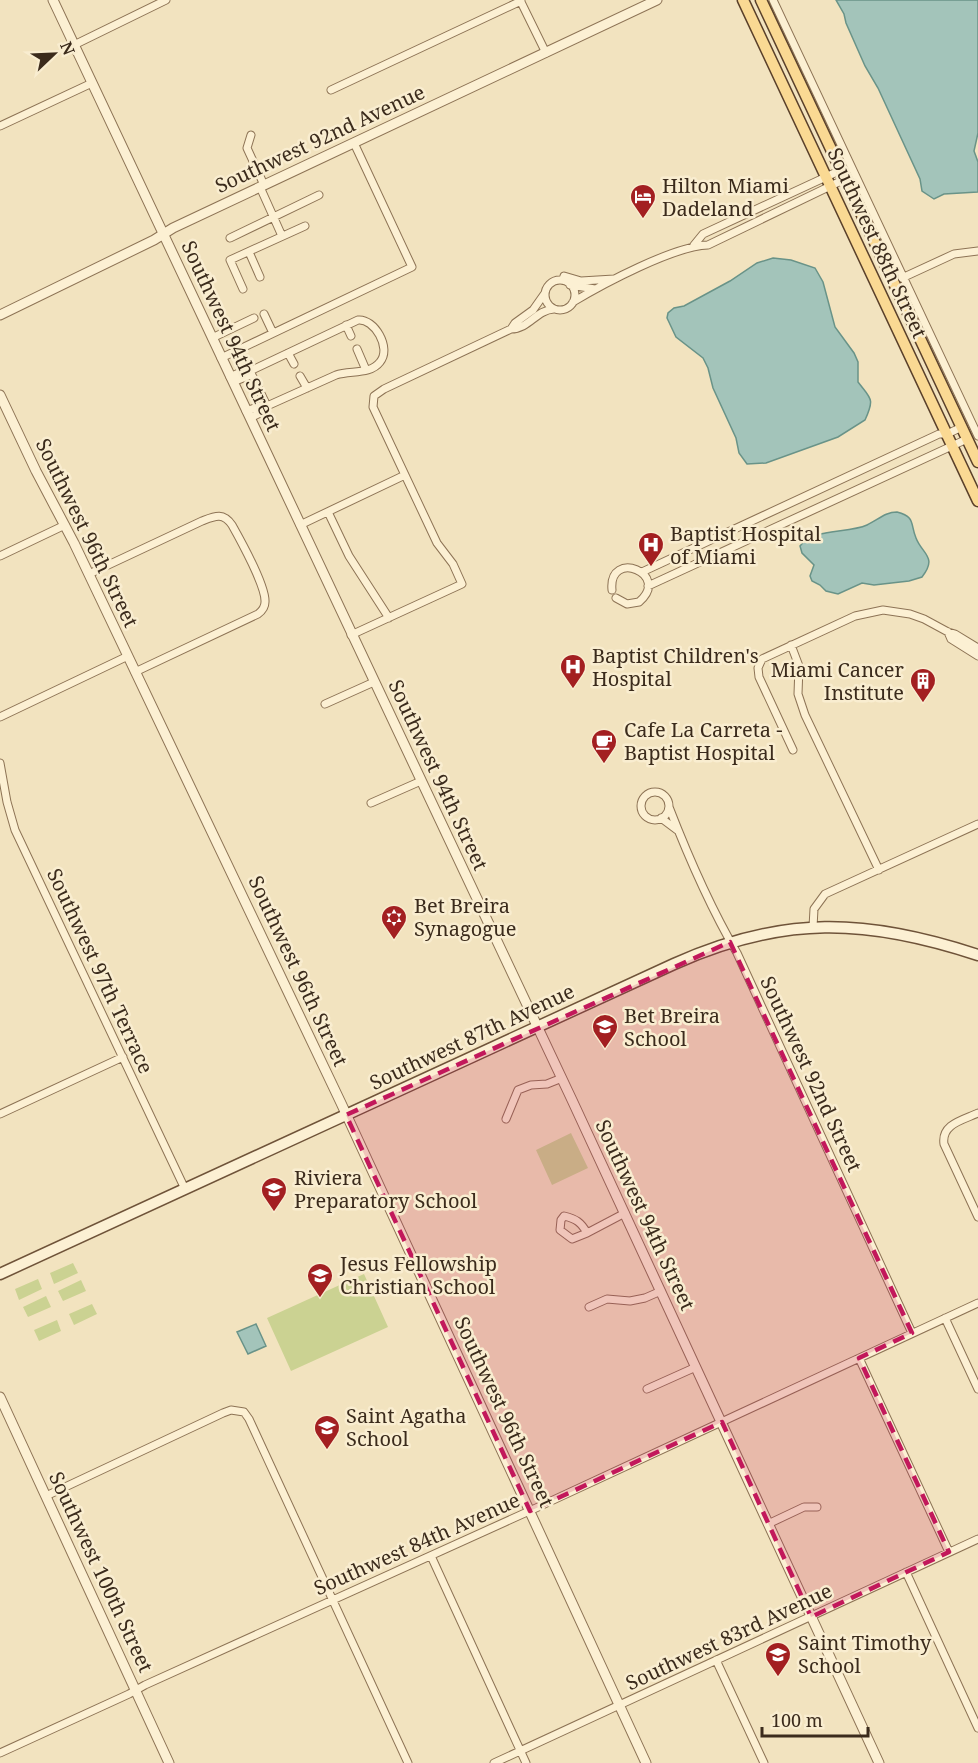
<svg xmlns="http://www.w3.org/2000/svg" width="978" height="1763" font-family="'Noto Serif',serif">
<rect width="100%" height="100%" fill="#f2e3bf"/>
<path fill="#cbd292" d="M571,1133L588,1168L552,1185L536,1150Z
M73,1263L78,1273L54,1284L50,1273Z
M364,1274L388,1327L291,1371L267,1318Z
M38,1279L42,1289L19,1300L15,1289Z
M81,1280L86,1291L63,1301L58,1291Z
M46,1296L51,1307L28,1317L23,1307Z
M92,1304L97,1314L74,1325L69,1314Z
M57,1320L61,1331L39,1341L34,1330Z"/>
<path fill="#a3c4ba" stroke="#699388" stroke-width="1.5" d="M836,0H978V133L974,151L978,162V192L944,194L934,199L922,191L920,179L878,88L865,66L846,23L844,14Z
M773,258L791,260L815,268L823,282L835,327L854,353L858,362V382C871,399 875,398 865,420L838,437L766,463L747,464L739,453L736,438L713,388L708,368L703,358L676,337L667,318L668,313L674,308L684,306L730,281L757,263Z
M897,512C916,517 910,524 916,538C922,554 938,557 922,577L909,581L874,585L862,583L838,594L826,591L820,585L812,581L810,576L814,565L802,553L800,546C815,527 847,534 867,525C878,520 885,512 897,512Z
M256,1324L266,1346L248,1354L237,1332Z"/>
<g fill="none" stroke-linecap="round" stroke-linejoin="round">
<defs>
<path id="minor" d="M520,0L546,53
M773,0L978,436
M74,45L166,0
M331,90L521,1
M0,126L92,83
M251,135L247,148L264,185
M260,187L282,236
M230,238L319,195
M694,245L703,234L841,170
M249,252L260,277
M564,276L581,281L614,279
M902,278L954,254L978,251
M545 295a15 15 0 1 1 30 0a15 15 0 1 1-30 0Z
M570,285L595,289
M243,289L230,260L305,226
M573,302C603,284 674,246 708,245L845,179
M264,314L273,333
M346,325L351,336
M511,329L515,323L533,310L545,293
M212,338L254,318
M357,349L366,370
M288,353L294,364
M221,358L412,267L354,143
M250,371L267,406
M300,376L307,388
M230,377L243,371H250L358,320C374,318 392,348 380,362C370,375 350,370 336,375L267,406L262,412L250,418
M233,382L248,376L250,371
M246,411L263,405L267,406
M328,512L349,556L389,618
M300,525L405,475
M0,556L65,525
M642,572L939,434H947L962,427
M89,574L202,521C215,516 223,512 232,525C241,541 266,587 265,602C265,608 262,611 258,614L135,672
M648,586L967,439
M612,590C608,548 672,574 639,602L627,604L616,598
M948,632L951,639L978,656
M351,635L462,584L453,564L437,543L373,407L374,396L384,389L511,329C529,329 536,310 554,309
M791,645L799,666L798,694L805,715L879,870
M325,704L374,682
M0,717L128,656
M793,750L759,677L758,668L762,659L855,616L883,610L910,614L924,619L948,632L955,634L978,648
M0,763L7,802L15,830L185,1189
M641 806a14 14 0 1 1 28 0a14 14 0 1 1-28 0Z
M371,803L421,781
M669,807C688,856 710,907 737,953L912,1333
M661,818L677,830
M813,927L814,909L825,894L978,824
M978,1113C963,1120 941,1124 944,1144L978,1217
M0,1114L123,1057
M506,1119L518,1090L531,1085L547,1084L562,1078
M587,1233C581,1222 576,1219 564,1216L561,1220L560,1230L572,1239L587,1233L625,1213
M589,1307L607,1299L630,1301L645,1298L661,1291
M945,1318L978,1389
M859,1358L949,1552
M647,1389L696,1367
M46,1496L223,1413L231,1410L244,1412L249,1419L408,1763
M768,1524L804,1507H817
M431,1556L526,1763
M906,1572L978,1728
M716,1660L764,1763
M0,1753L129,1694L145,1685L536,1508L978,1303
M494,1763L978,1539"/>
<path id="tertiary" d="M53,0L572,1100L879,1763
M0,315L154,240L173,228L657,0
M0,395L36,471L74,543L341,1103L646,1763
M0,1397L169,1763"/>
<path id="secondary" d="M0,1274L674,964C783,915 866,918 978,955"/>
<path id="primary" d="M743,0L978,501
M761,0L978,462"/>
</defs>
<use href="#minor" stroke="#8d7355" stroke-width="9"/>
<use href="#tertiary" stroke="#8d7355" stroke-width="11"/>
<use href="#secondary" stroke="#6f5339" stroke-width="13"/>
<use href="#primary" stroke="#5a402a" stroke-width="13"/>
<use href="#minor" stroke="#fcf0d3" stroke-width="7"/>
<use href="#tertiary" stroke="#fcf0d3" stroke-width="9"/>
<use href="#secondary" stroke="#fcf0d3" stroke-width="10"/>
<use href="#primary" stroke="#fad993" stroke-width="10"/>
</g>
<path fill="#c2185b" fill-opacity="0.2" stroke="#c2185b" stroke-width="4.5" stroke-dasharray="12 8" stroke-linejoin="round" d="M730,942L912,1333L859,1358L949,1552L811,1617L722,1422L530,1511L346,1115Z"/>
<defs>
<symbol id="hotel-pin" viewBox="-11 -11 22 30"><path d="M0 17L-7.5 6A9.5 9.5 0 1 1 7.5 6Z" fill="#a31f21" stroke="#f9edd0"/><path d="M-6-4.5h1.5V1H6V5H4.5V3h-9V5H-6ZM-4 0a1.8 1.8 0 1 1 3.6 0ZM.5 0V-2.5h3Q6-2.5 6 0Z" fill="#fff"/></symbol>
<symbol id="hospital-pin" viewBox="-11 -11 22 30"><path d="M0 17L-7.5 6A9.5 9.5 0 1 1 7.5 6Z" fill="#a31f21" stroke="#f9edd0"/><path d="M-5-5h3v3.5h4V-5h3V5h-3V1.5h-4V5h-3Z" fill="#fff"/></symbol>
<symbol id="building-pin" viewBox="-11 -11 22 30"><path d="M0 17L-7.5 6A9.5 9.5 0 1 1 7.5 6Z" fill="#a31f21" stroke="#f9edd0"/><path d="M-4-6H4V6H1V3H-1V6H-4ZM-2.5-4.3h1.7v1.8h-1.7ZM.8-4.3h1.7v1.8H.8ZM-2.5-1h1.7V.8h-1.7ZM.8-1h1.7V.8H.8Z" fill="#fff"/></symbol>
<symbol id="cafe-pin" viewBox="-11 -11 22 30"><path d="M0 17L-7.5 6A9.5 9.5 0 1 1 7.5 6Z" fill="#a31f21" stroke="#f9edd0"/><path d="M-5.5-4.5H6V0H3Q3 3.5 0 3.5H-2.5Q-5.5 3.5-5.5 0ZM3-3.2v2h1.7v-2ZM-6 4.5H4V6H-6Z" fill="#fff"/></symbol>
<symbol id="synagogue-pin" viewBox="-11 -11 22 30"><path d="M0 17L-7.5 6A9.5 9.5 0 1 1 7.5 6Z" fill="#a31f21" stroke="#f9edd0"/><path d="M0-6.5L5.6 3.2H-5.6ZM0 6.5L5.6-3.2H-5.6Z" fill="#fff"/></symbol>
<symbol id="school-pin" viewBox="-11 -11 22 30"><path d="M0 17L-7.5 6A9.5 9.5 0 1 1 7.5 6Z" fill="#a31f21" stroke="#f9edd0"/><path d="M0-5L7-2L0 1L-7-2ZM-4 1L0 2.5L4 1V4Q0 6-4 4Z" fill="#fff"/></symbol>
</defs>
<g fill-rule="evenodd">
<use href="#hotel-pin" x="628" y="182" width="30" height="40"/>
<use href="#hospital-pin" x="636" y="530" width="30" height="40"/>
<use href="#hospital-pin" x="558" y="652" width="30" height="40"/>
<use href="#building-pin" x="908" y="666" width="30" height="40"/>
<use href="#cafe-pin" x="589" y="727" width="30" height="40"/>
<use href="#synagogue-pin" x="379" y="903" width="30" height="40"/>
<use href="#school-pin" x="590" y="1012" width="30" height="40"/>
<use href="#school-pin" x="259" y="1175" width="30" height="40"/>
<use href="#school-pin" x="305" y="1261" width="30" height="40"/>
<use href="#school-pin" x="312" y="1413" width="30" height="40"/>
<use href="#school-pin" x="763" y="1640" width="30" height="40"/>
</g>
<g text-anchor="middle" stroke-width="5" stroke-linejoin="round" paint-order="stroke">
<g font-size="20" fill="#3b2b1c" stroke="#f9edd0">
<text transform="translate(320 139) rotate(-25)" y="7">Southwest 92nd Avenue</text>
<text transform="translate(877 243) rotate(65)" y="7">Southwest 88th Street</text>
<text transform="translate(231 336) rotate(65)" y="7">Southwest 94th Street</text>
<text transform="translate(87 533) rotate(64)" y="7">Southwest 96th Street</text>
<text transform="translate(438 775) rotate(65)" y="7">Southwest 94th Street</text>
<text transform="translate(100 971) rotate(65)" y="7">Southwest 97th Terrace</text>
<text transform="translate(298 971) rotate(65)" y="7">Southwest 96th Street</text>
<text transform="translate(472 1037) rotate(-25)" y="7">Southwest 87th Avenue</text>
<text transform="translate(811 1074) rotate(65)" y="7">Southwest 92nd Street</text>
<text transform="translate(645 1215) rotate(65)" y="7">Southwest 94th Street</text>
<text transform="translate(504 1412) rotate(65)" y="7">Southwest 96th Street</text>
<text transform="translate(417 1544) rotate(-24)" y="7">Southwest 84th Avenue</text>
<text transform="translate(101 1572) rotate(65)" y="7">Southwest 100th Street</text>
<text transform="translate(729 1637) rotate(-25)" y="7">Southwest 83rd Avenue</text>
</g>
<g font-size="20" fill="#3b2b1c" stroke="#f9edd0" text-anchor="start">
<text x="662" y="193">Hilton Miami<tspan x="662" dy="23">Dadeland</tspan></text>
<text x="670" y="541">Baptist Hospital<tspan x="670" dy="23">of Miami</tspan></text>
<text x="592" y="663">Baptist Children's<tspan x="592" dy="23">Hospital</tspan></text>
<text x="904" y="677" text-anchor="end">Miami Cancer<tspan x="904" dy="23">Institute</tspan></text>
<text x="624" y="737">Cafe La Carreta -<tspan x="624" dy="23">Baptist Hospital</tspan></text>
<text x="414" y="913">Bet Breira<tspan x="414" dy="23">Synagogue</tspan></text>
<text x="624" y="1023">Bet Breira<tspan x="624" dy="23">School</tspan></text>
<text x="294" y="1185">Riviera<tspan x="294" dy="23">Preparatory School</tspan></text>
<text x="340" y="1271">Jesus Fellowship<tspan x="340" dy="23">Christian School</tspan></text>
<text x="346" y="1423">Saint Agatha<tspan x="346" dy="23">School</tspan></text>
<text x="798" y="1650">Saint Timothy<tspan x="798" dy="23">School</tspan></text>
</g>
</g>
<g transform="translate(54 54) rotate(67)" stroke="#f9edd0" stroke-width="4.5" paint-order="stroke">
<path d="M0-4.5L10 22L0 15L-10 22Z" fill="#3b2b1c"/>
<text y="-9" font-size="16" font-weight="bold" text-anchor="middle" fill="#3b2b1c">N</text>
</g>
<path d="M762 1727v9h106v-9" fill="none" stroke="#3b2b1c" stroke-width="3"/>
<text x="771" y="1727" font-size="18" fill="#3b2b1c" stroke="#f9edd0" stroke-width="4.5" paint-order="stroke">100 m</text>
</svg>
